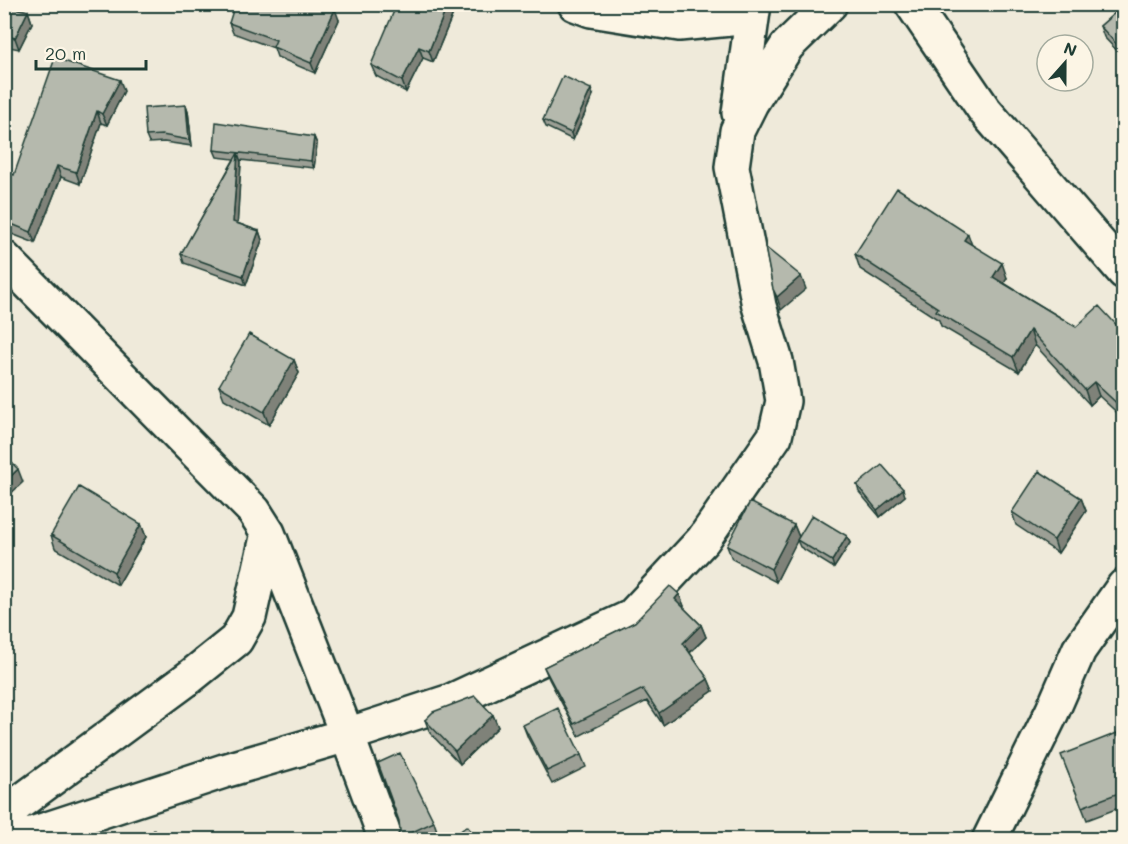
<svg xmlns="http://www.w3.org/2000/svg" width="1128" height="844" font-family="Mali,sans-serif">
<rect width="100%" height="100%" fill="#efeada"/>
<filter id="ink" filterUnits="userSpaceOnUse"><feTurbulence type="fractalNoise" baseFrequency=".0167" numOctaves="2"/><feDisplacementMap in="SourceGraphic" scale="12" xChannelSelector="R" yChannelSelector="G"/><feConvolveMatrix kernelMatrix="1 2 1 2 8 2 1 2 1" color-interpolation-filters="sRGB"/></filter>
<g filter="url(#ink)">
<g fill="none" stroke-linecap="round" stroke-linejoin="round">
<defs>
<path id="minor" d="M575,4L591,10L679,24L751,17
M912,4L985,111L1124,272
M739,113L754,4
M4,258L254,511L268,533L249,617L236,640L190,677L4,814
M268,533L347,735L386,840
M4,837L32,834L224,771L347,735L451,701L631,617L703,540L775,436L783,401L776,361L759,306L732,167L737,131L751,103L787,46L830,4
M989,840L1052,712L1079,650L1124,586"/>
</defs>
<use href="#minor" stroke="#1f3d34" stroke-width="38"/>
<use href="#minor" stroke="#fcf5e5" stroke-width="33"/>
</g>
<path fill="#9c9f95" stroke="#1f3d34" stroke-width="1.5" d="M457,4L433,62L423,58L406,92L376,76L371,65Z
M1124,5V58L1104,37L1100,26Z
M4,6L28,11L32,23L19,49L4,46Z
M339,20L315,73L277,57L274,48L233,33L229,23Z
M124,91L107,125L101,123L80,184L61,177L35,243L4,231V171L14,175Z
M593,95L573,140L546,127L543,120Z
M186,105L188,111L192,146L164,142L149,143L146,136Z
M314,137L317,144L314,168L240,160L241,162L237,223L259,231L262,240L246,285L184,263L181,254L234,159L217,157L214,150Z
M972,245L1007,278L1004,283L1076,327L1124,333V419L1099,396L1090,405L1035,345L1019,372L941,326L939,320L860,269L855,254Z
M294,360L299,373L269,425L224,399L219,386Z
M857,485L905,496L880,517L859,492Z
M1081,498L1086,511L1058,553L1016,525L1012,512Z
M141,524L146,537L118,585L55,548L51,535Z
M794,525L799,537L847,536L850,543L834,568L800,547L797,540L776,582L732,559L727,546Z
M679,594L684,606L683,607L701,625L706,637L690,653L708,679L713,691L663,725L647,701L579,736L549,679L544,667L635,622Z
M493,715L498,727L460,764L430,733L425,720Z
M523,725L581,755L586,767L552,784L528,738Z
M1124,749V806L1087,820L1066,767Z
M434,822L438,834L427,840H395L400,831Z"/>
<path fill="#7f8279" stroke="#1f3d34" stroke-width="1.5" d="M448,4H457L433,62L429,51Z
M335,9L339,20L315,73L311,63Z
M28,11L32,23L19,49L15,38Z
M419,47L423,58L406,92L402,81Z
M120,80L124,91L107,125L102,114Z
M591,89L593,95L573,140L571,133Z
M186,105L188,111L192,146L189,140Z
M97,111L101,123L80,184L76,172Z
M314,137L317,144L314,168L311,161Z
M238,153L241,162L237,231L233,222Z
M57,166L61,177L35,243L31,232Z
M259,231L262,240L246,285L243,276Z
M968,234L973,248L964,240Z
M1002,263L1007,278L999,292L993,277Z
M801,276L806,289L781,310L777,297Z
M1030,330L1035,345L1019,372L1013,357Z
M294,360L299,373L269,425L264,412Z
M1094,382L1099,396L1090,405L1085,390Z
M18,469L23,482L4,500V483Z
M903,489L905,496L880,517L877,510Z
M1081,498L1086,511L1058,553L1054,540Z
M141,524L146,537L118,585L114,572Z
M794,525L799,537L776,582L771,569Z
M847,536L850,543L834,568L832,561Z
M679,594L684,606L679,611L675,599Z
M701,625L706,637L687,655L683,643Z
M708,679L713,691L663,725L659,713Z
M493,715L498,727L460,764L455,751Z"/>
<path fill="#b5b9ad" stroke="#1f3d34" stroke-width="1.5" d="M235,4H325L335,9L311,63L273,47L276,40L229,23Z
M397,4H448L429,51L419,47L402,81L371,65Z
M1124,5V47L1121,49L1100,26Z
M4,6L28,11L15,38L4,35Z
M55,58L120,80L102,114L97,111L76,172L57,166L31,232L4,221V171L14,175Z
M563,76L591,89L571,133L543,120Z
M186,105L189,140L162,135L146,136L144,108Z
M216,122L314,137L311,161L214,150Z
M238,153L233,222L259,231L243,276L181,254Z
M897,188L968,234L964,240L1002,263L993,277L1076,327L1099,306L1124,333V410L1094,382L1085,390L1030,330L1013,357L936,311L938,308L855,254Z
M765,247L801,276L777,297L773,289Z
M249,334L294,360L264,412L219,386Z
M4,455L18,469L4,483Z
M882,465L903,489L877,510L857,485Z
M1039,471L1081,498L1054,540L1012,512Z
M79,487L141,524L114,572L51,535Z
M750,502L794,525L771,569L727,546Z
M812,515L847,536L832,561L797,540Z
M670,586L679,594L675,599L701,625L683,643L708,679L659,713L643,689L574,724L544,667L635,622Z
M475,696L493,715L455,751L425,720L433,712Z
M558,708L581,755L547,771L523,725Z
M1117,733L1124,749V791L1082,807L1061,755Z
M400,753L434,822L395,840L400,831L399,821L378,763Z
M467,826L478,840H449Z
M154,830L166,840H146Z
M225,835L229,840H220Z"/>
</g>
<rect width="1128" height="844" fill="none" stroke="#fcf5e5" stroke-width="24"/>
<rect x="12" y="12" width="1104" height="820" fill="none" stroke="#1f3d34" stroke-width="2" filter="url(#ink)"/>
<g transform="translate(1065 63) rotate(21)"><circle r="28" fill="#fcf5e5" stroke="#a4ab9e" stroke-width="1.5"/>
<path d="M0-4.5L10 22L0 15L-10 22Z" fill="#1f3d34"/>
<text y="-9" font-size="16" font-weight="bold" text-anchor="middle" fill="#1f3d34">N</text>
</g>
<path d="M36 60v9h110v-9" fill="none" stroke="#1f3d34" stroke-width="3"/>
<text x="45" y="60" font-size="18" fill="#1f3d34" stroke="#fcf5e5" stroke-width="4.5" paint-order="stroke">20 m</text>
</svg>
